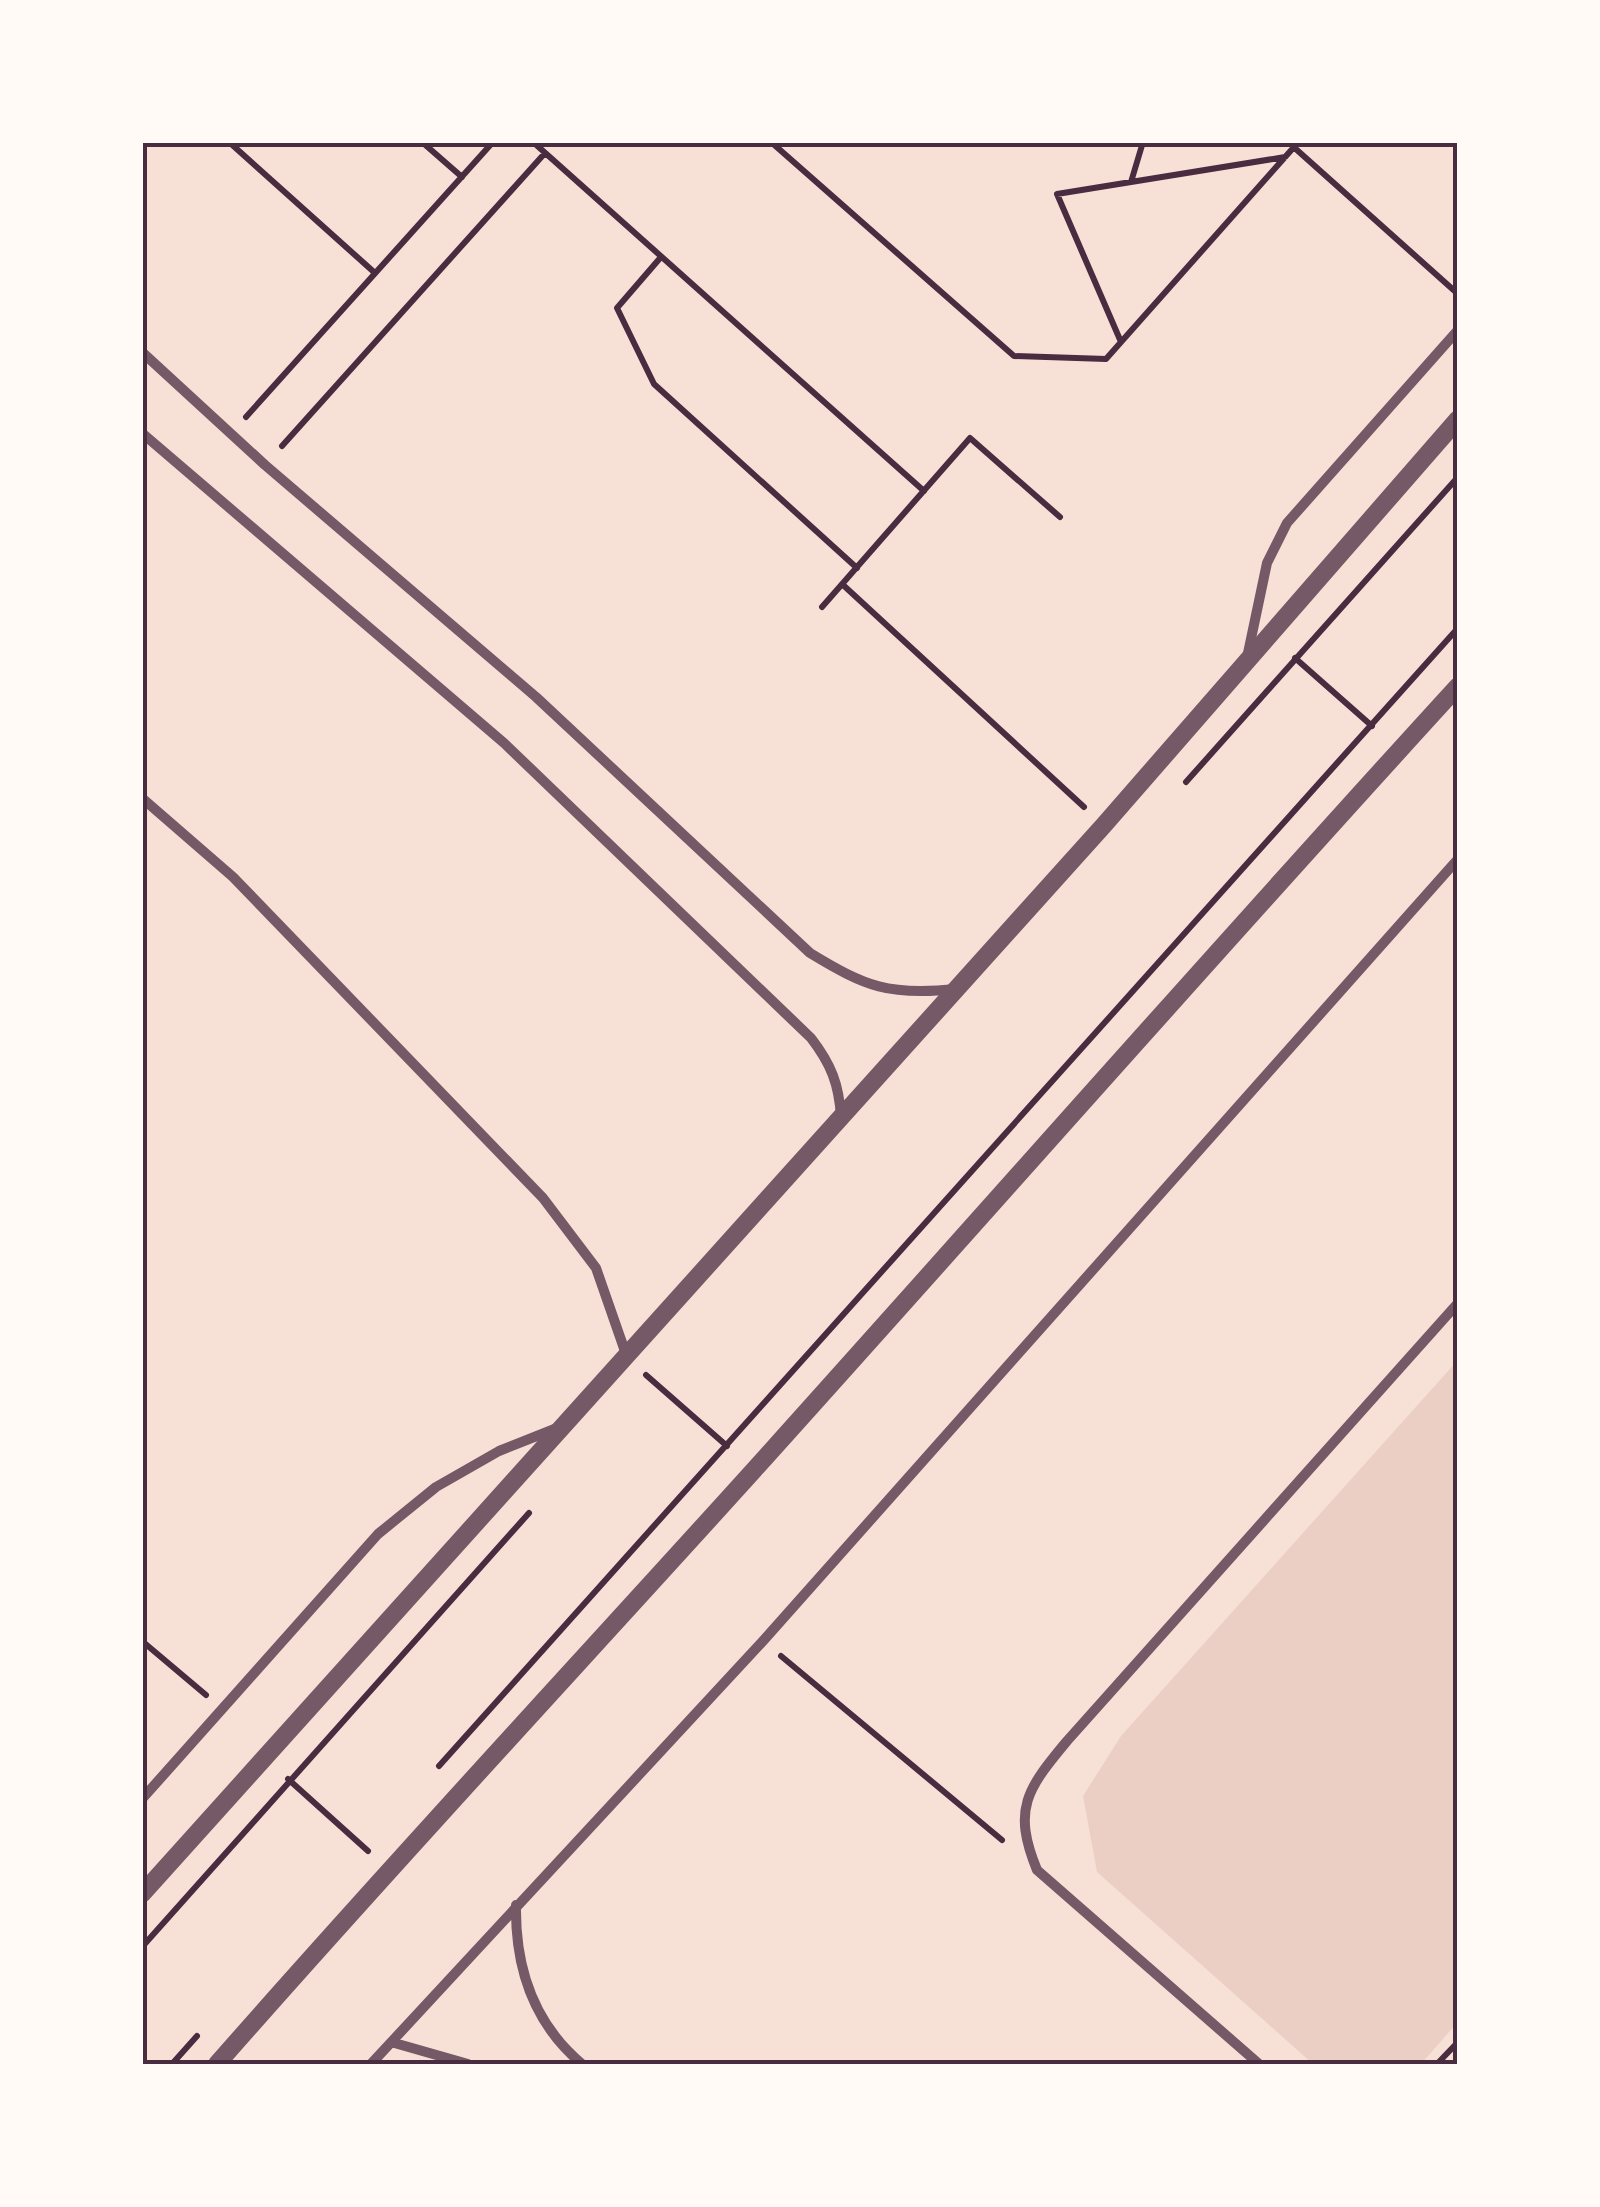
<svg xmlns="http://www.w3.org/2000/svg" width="1600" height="2207" font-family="Lato,sans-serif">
<rect width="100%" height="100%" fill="#f7e1d7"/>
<path fill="#ebcfc5" d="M1457,1361V2023L1421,2064H1313L1097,1872L1083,1796L1121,1736Z"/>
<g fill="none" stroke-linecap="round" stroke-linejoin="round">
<path stroke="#4a2c40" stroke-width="6" d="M229,142L375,273
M422,142L462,177
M533,142L924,491
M771,142L1014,356L1106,359L1294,147
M1288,142L1458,294
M1131,182L1143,142
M661,257L617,308L654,384L857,568
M1121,342L1057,194L1285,157
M246,417L493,142
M282,446L545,153
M842,584L1084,807
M822,607L970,438L1060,517
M1295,658L1372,726
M1186,782L1458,477
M646,1375L727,1446
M142,1641L206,1695
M781,1656L1002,1840
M439,1766L1458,628
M288,1779L368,1851
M142,1947L529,1513
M172,2064L197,2036
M1437,2064L1458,2042"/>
<path stroke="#755966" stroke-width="10" d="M142,352L265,465L536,697L810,953C866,987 889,996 956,989
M142,433L504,743L811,1038C831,1064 839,1084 841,1117
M1248,653L1267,563L1287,523L1458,330
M142,798L233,877L543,1198L596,1268L627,1357
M142,1799L378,1534L436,1487L499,1451L557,1428
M516,1905C515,1968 533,2023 582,2064
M391,2042L468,2064
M371,2064L763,1641L1458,859
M1259,2064L1037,1870C1012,1809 1027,1789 1067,1741L1458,1303"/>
<path stroke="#755966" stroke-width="18" d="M142,1894L1104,825L1458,419
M217,2064C393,1863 575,1668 754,1470C989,1209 1221,945 1458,686"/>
</g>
<rect width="1600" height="2207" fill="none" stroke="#fffaf5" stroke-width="290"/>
<rect x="145" y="145" width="1310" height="1917" fill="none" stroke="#4a2c40" stroke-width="4"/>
</svg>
